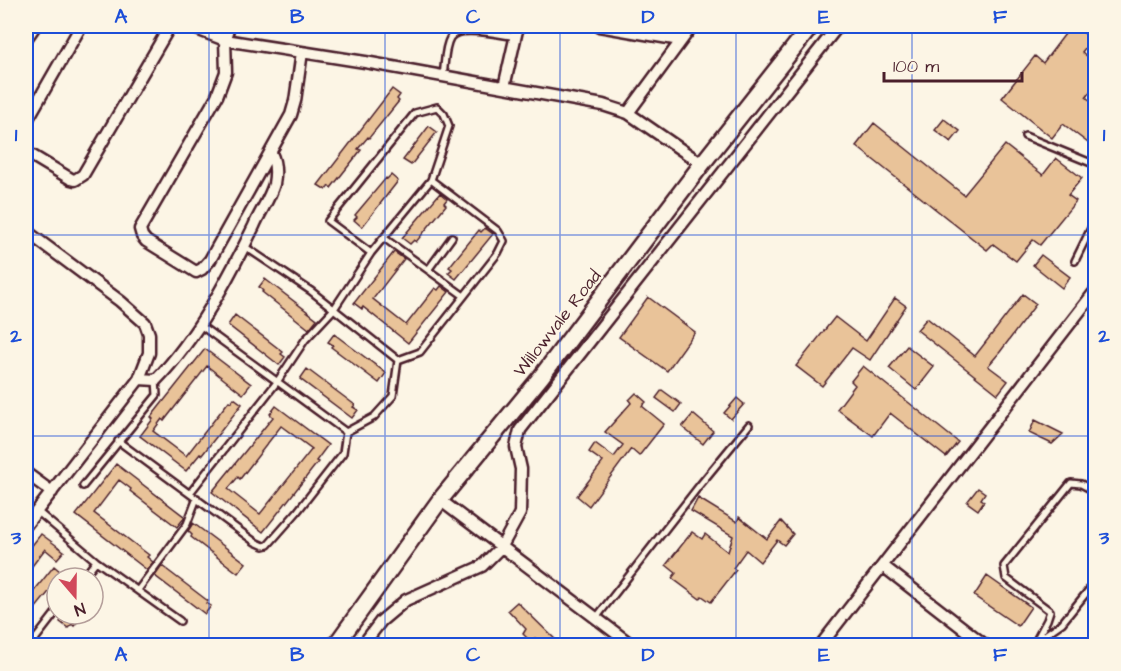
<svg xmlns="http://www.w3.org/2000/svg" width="1121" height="671" font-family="'Architects Daughter',sans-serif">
<rect width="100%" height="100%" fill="#fcf5e5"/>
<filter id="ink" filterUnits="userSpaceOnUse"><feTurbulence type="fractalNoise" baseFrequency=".0167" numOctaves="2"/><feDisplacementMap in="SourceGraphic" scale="12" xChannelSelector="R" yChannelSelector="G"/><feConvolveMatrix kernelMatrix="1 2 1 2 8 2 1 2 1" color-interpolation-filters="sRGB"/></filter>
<g filter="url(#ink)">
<path fill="#e9c399" stroke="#4a1f2b" stroke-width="1.5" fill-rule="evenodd" d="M1071,26H1074L1092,39L1082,52L1095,63V85L1086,97L1095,105V133L1088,143L1063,124L1052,138L1002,98L1035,56L1043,63Z
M392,89L400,95L397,99L399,101L369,138L368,137L358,149L361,150L331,188L329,186L326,190L318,185Z
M944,119L960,131L951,142L935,130Z
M874,123L964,195L1005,145L1043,175L1056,158L1082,178L1068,195L1076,201L1040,245L1033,240L1016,261L993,244L987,250L856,146Z
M429,126L437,132L411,165L403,160Z
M391,175L398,181L362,227L354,220L357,217L355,215L386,178L387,179Z
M440,193L447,199L444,203L446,205L416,242L414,240L410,244L402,238Z
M485,228L493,234L456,279L448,273L452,269L449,267L479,230L481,232Z
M394,252L404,259L373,299L406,325L435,288L438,290L441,286L449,292L408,343L363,307L362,309L354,303Z
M1041,255L1070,277L1062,288L1033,265Z
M265,279L317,319L309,329L262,292L263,291L259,287Z
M1023,294L1036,304L1000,352L988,366L1008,381L998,394L917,330L927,318L975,356Z
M648,297L695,332L667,371L619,337Z
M895,298L906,306L870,360L852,348L822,386L796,366L835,317L866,341Z
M235,315L283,352L281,354L285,357L279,365L228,325Z
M334,334L386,373L379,383L331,347L333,345L328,342Z
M907,346L934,367L916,390L889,368Z
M205,349L251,384L243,394L207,366L164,421L162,419L153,431L186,456L229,401L231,402L234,398L242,404L202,455L200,454L186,471L140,436L153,419L151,417Z
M863,366L958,442L946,457L890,413L873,436L837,409L855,385L851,381Z
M307,369L355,405L353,407L358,410L352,418L300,379Z
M662,390L681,404L675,412L656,398Z
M636,393L646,402L642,406L664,424L639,456L631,449L589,506L577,496L603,462L589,452L595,443L614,457L623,445L605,432L631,403L629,400Z
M737,398L744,404L731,419L724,413Z
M276,406L328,445L316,461L318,462L263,532L212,492L273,417L270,414ZM281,426L312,449L260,514L228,489L238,477L240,479Z
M693,414L713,431L703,444L682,427Z
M1035,420L1063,434L1052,444L1029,433Z
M116,464L185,517L177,527L130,491L131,489L119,480L94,513L149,555L147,557L153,562L147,570L76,515Z
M978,488L985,493L981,499L984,501L978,510L967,502Z
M698,498L737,522L739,517L767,539L781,521L793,534L784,545L777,540L760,562L746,550L733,568L736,570L711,602L702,596L700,599L672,578L676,573L666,565L692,532L702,539L705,534L728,552L733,536L691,511Z
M193,523L246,563L238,573L191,537L192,535L188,531Z
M41,534L64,551L57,559L45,549L26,574V553Z
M54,566L61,572L58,576L60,578H57V582L30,615L26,611V601Z
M162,566L208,601L206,603L211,606L205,614L155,576Z
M987,576L1031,607L1018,626L974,596Z
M517,602L561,645H544L535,638L531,642L523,634L526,629L508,610Z
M67,614H83L74,626L72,624L68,628L60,622Z"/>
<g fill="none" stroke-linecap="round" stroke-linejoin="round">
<defs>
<path id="service" d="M443,76C445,65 444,48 450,38C458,24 501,35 516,37
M1025,136L1096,165
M1096,168V181
M384,238L464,296
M244,246L311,291L398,360L420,352L498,253L504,241L498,231L431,180
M1075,261L1096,218
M428,270L452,237
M200,325L346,432
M118,441L255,542L264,546L268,545L297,512L343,453L346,432L374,417L393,396L398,360
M83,486L157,395L156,380
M190,493L277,382L305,340L334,309L371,253L431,180L449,126L444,114L437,107L415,113L328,221L371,253
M37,511L96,561L180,621
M83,578L96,561
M138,590L187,524L197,498
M596,618L699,486L749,425
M1039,639L1062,623L1096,581
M30,646L57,611
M1033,646L1047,620L1050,611L1006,578L1004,566L1071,483L1081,484L1096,492"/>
<path id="minor" d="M189,26L225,40L365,62L603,105L628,113L702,164
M229,26L225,40L226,72L217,96L140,229L142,236L146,241L196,272L202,269L210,260L291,115L295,101L302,52
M599,26L680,40
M26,39L35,26
M504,87L518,26
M628,113L692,26
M26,122L81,26
M26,152L71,179L75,180L83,175L170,26
M26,231L120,301L145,323L149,334V353L139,379L26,525
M139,379L156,380C197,338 228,279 254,226C260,212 270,198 274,184C276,173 276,163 271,153
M26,473L52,492
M440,500L633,646
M883,566L986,646
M362,646L381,621L406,600L482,566L502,546L520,513L521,469L516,447L520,430L838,26
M820,646L1096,290"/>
<path id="secondary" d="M335,646L440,500L541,377L702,164L811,26"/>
</defs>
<use href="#service" stroke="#4a1f2b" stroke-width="10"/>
<use href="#minor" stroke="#4a1f2b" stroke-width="15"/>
<use href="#secondary" stroke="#4a1f2b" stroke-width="20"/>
<use href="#service" stroke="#fcf5e5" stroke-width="5"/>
<use href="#minor" stroke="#fcf5e5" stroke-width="10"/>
<use href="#secondary" stroke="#fcf5e5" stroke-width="15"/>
</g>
</g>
<path fill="none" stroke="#1d4ed8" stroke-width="1.5" stroke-opacity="0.55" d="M209,26V646M385,26V646M560,26V646M736,26V646M912,26V646M26,235H1096M26,436H1096"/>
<g text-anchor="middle" stroke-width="5" stroke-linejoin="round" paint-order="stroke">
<g font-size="18" fill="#4a1f2b" stroke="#fcf5e5">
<text transform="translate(557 323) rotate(-52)" y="6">Willowvale Road</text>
</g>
</g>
<rect width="1121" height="671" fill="none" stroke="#fcf5e5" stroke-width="66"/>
<g transform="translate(75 596) rotate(160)"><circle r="28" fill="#fcf5e5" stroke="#b59f9b" stroke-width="1.5"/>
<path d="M0-4.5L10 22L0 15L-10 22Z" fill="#d1495b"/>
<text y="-9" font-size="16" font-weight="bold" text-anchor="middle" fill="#4a1f2b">N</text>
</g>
<path d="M884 72v9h138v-9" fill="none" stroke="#4a1f2b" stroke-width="3"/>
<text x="893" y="72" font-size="18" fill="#4a1f2b" stroke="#fcf5e5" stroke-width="4.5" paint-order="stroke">100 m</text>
<rect x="33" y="33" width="1055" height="605" fill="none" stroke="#1d4ed8" stroke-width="2"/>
<g font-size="20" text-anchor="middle" font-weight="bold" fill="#1d4ed8">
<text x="121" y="23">A</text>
<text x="297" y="23">B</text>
<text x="473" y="23">C</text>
<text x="648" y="23">D</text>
<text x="824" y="23">E</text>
<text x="1000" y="23">F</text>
<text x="16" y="141">1</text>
<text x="1104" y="141">1</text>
<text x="16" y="342">2</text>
<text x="1104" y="342">2</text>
<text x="16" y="544">3</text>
<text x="1104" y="544">3</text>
<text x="121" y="661">A</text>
<text x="297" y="661">B</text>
<text x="473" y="661">C</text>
<text x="648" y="661">D</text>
<text x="824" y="661">E</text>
<text x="1000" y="661">F</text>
</g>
</svg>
